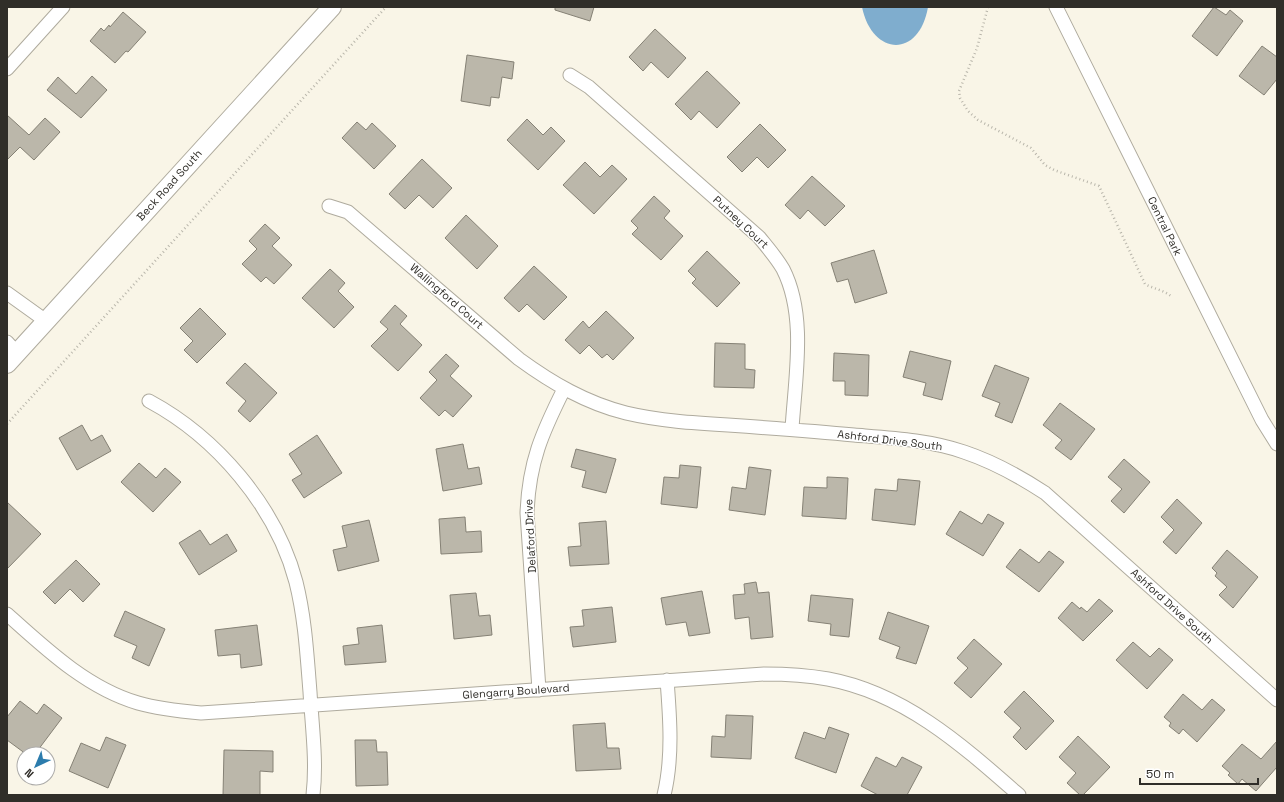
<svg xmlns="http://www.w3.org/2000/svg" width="1284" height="802" font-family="'Space Grotesk',sans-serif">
<rect width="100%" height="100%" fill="#f9f5e7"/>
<path fill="#7fadce" d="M862,7H928C919,59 872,56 862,7Z"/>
<path fill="#bbb7aa" stroke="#858175" d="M555,7H594L590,21L555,10Z
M1214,7L1226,15L1230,10L1243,21L1217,56L1192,36Z
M123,12L146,32L128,52L126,51L115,63L90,41L101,28L104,31L109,25L110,27Z
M655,29L686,58L668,78L651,62L643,71L629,57Z
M1262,46L1277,57V79L1264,95L1239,76Z
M467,55L514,62L512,79L502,77L499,98L491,97L490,106L461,101Z
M707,71L740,103L717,128L699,111L691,120L675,104Z
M92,76L107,90L81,118L47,90L58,77L76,94Z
M7,115L29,135L45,118L60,132L34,160L20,147L7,160Z
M527,119L543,135L551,127L565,141L538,170L507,140Z
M357,122L366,130L372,123L396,146L374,169L342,138Z
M760,124L786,150L768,168L757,157L742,172L727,157Z
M422,159L452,188L433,208L419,195L405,209L389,194Z
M585,162L600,177L612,165L627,179L594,214L563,185Z
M812,176L845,206L825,226L808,210L800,219L785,205Z
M654,196L670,211L664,218L683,236L661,260L632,234L638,228L631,221Z
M466,215L498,246L477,269L445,238Z
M265,224L280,238L272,246L292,265L274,284L266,277L261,282L242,264L257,249L249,241Z
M874,250L887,293L855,303L848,279L837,282L831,263Z
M707,251L740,283L717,307L692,283L696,279L688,271Z
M534,266L567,297L544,320L527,304L519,312L504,298Z
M330,269L345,283L338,291L354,307L334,328L302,298Z
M395,305L407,316L400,324L422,345L398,371L371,346L388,329L380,322Z
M200,308L226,334L197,363L184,350L193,341L180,328Z
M606,311L634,338L613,360L607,354L602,358L589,345L580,354L565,340L583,321L589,328Z
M715,343L745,344V369L755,370L754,388L714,387Z
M910,351L951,361L942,400L923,395L926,383L903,377Z
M834,353L869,355L868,396L845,395V381H833Z
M446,354L459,366L450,376L472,396L453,417L445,410L439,416L420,398L437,380L429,372Z
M245,363L277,393L250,422L238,411L246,401L226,383Z
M995,365L1029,378L1012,423L995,416L1000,403L982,396Z
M1060,403L1095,429L1071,460L1055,448L1062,440L1043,425Z
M82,425L91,441L102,435L111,451L77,470L59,438Z
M317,435L342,473L304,498L292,480L302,474L289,454Z
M463,444L468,469L479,467L482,484L443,491L436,449Z
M576,449L616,459L606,493L582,487L586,471L571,467Z
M1124,459L1150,482L1124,513L1111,501L1122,489L1108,477Z
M139,463L156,478L165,468L181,482L153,512L121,482Z
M680,465L701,467L697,508L661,504L664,477L679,478Z
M749,467L771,470L765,515L729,510L732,487L746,489Z
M827,477L848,478L846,519L802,516L804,487L827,488Z
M898,479L920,481L915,525L872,520L875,489L897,491Z
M1177,499L1202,523L1176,554L1163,542L1174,530L1161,517Z
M7,502L41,534L7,569Z
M960,511L982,524L988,514L1004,523L983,556L946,534Z
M465,517L466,532L481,531L482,552L441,554L439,519Z
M369,520L379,561L338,571L333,550L347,547L342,526Z
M606,521L609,564L570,566L568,547L581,546L579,523Z
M200,530L210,545L227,534L237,551L199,575L179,543Z
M1020,549L1039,563L1049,551L1064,562L1039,592L1006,567Z
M1227,550L1258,577L1233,608L1219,595L1227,587L1215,576L1217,573L1212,568Z
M76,560L100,584L83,602L70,589L55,604L43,592Z
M756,582L758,593L769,592L773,637L751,639L749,617L735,619L733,595L745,594L744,584Z
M702,591L710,633L689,636L686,622L666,625L661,598Z
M476,593L479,616L490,615L492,635L454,639L450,595Z
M811,595L853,599L849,637L830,635L831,624L808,621Z
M1099,599L1113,611L1083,641L1058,618L1072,602L1080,609L1081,607L1087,612Z
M612,607L616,642L573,647L570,627L584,626L582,610Z
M125,611L165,629L149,666L132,658L137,646L114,636Z
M888,612L929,626L916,664L896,658L900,647L879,639Z
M257,625L262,665L241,668L240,654L218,656L215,630Z
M382,625L386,662L345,665L343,646L359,644L357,628Z
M974,639L1002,664L971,698L954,683L968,668L957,658Z
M1133,642L1150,657L1159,648L1173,660L1147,689L1116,660Z
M1024,691L1054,721L1026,750L1013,737L1021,728L1004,712Z
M1183,694L1202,710L1212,699L1225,710L1197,742L1183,729L1179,734L1169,726L1171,723L1164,717Z
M20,701L37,714L44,704L62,718L35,754H26L7,740V717Z
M726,715L753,716L751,759L711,757L712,736L725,737Z
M605,723L607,748H619L621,769L576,771L573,725Z
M829,727L849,734L836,773L795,758L804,732L825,739Z
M1078,736L1110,767L1083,795H1080L1067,783L1076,773L1059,757Z
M106,737L126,745L108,788L69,771L81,743L100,751Z
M355,740H376L377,752H387L388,785L356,786Z
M1277,741V767L1256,791L1242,779L1238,784L1228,775L1230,773L1222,766L1242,744L1261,759Z
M224,750L273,751V772L260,771V795H223Z
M876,757L896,767L902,757L922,767L907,795H878L861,786Z"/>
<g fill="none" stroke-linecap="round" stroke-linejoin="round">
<defs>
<path id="minor" d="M1056,7L1262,420L1277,444
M7,69L63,7
M570,75L589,87L759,237C767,247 776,257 783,269C807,316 795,378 792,429
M329,206L348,212L519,359C552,383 586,403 626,413C660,421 694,423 728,425C770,428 812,431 854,435C891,438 930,440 964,452C994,462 1019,476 1045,493L1277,700
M7,293L46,321
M7,342L17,353
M149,401C216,437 276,506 296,582C305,618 307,655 310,692C312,726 317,762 313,795
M7,614C46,649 87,688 138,703C159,709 179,711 201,713L764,674C785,674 806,675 828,679C904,693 962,745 1019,795
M539,690L527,513C529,462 542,433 564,389
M664,795C673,758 670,718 667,680"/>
<path id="secondary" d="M7,364L332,7"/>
</defs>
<use href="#minor" stroke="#afab9e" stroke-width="15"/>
<use href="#secondary" stroke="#afab9e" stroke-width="20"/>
<path stroke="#b9b6ab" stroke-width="2.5" stroke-dasharray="1 3" stroke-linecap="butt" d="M988,7L977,48L959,91L960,98L968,111L978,120L1031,148L1045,165L1054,170L1099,186L1145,284C1154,289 1164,290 1172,297
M7,424L386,7"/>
<use href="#minor" stroke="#fff" stroke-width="13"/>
<use href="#secondary" stroke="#fff" stroke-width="18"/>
</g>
<g text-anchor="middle" stroke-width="3" stroke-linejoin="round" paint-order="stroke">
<g font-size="11" fill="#302e29" stroke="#fff">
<text transform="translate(169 185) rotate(-48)" y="4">Beck Road South</text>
<text transform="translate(741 222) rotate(43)" y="4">Putney Court</text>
<text transform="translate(1165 226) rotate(64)" y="4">Central Park</text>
<text transform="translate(447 296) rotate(41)" y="4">Wallingford Court</text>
<text transform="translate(890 440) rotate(7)" y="4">Ashford Drive South</text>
<text transform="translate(530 536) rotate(-93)" y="4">Delaford Drive</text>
<text transform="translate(1172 606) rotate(42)" y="4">Ashford Drive South</text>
<text transform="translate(516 691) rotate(-4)" y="4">Glengarry Boulevard</text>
</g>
</g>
<rect width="1284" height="802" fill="none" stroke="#302e29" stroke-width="16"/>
<g transform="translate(36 766) rotate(224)"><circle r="19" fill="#ffffff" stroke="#acaba9"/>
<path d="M0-3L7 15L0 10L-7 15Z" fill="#2c7cad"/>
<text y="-6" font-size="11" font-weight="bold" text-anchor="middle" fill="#302e29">N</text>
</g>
<path d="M1140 778v6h118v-6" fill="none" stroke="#302e29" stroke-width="2"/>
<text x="1146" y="778" font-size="12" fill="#302e29" stroke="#ffffff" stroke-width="3" paint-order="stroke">50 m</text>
</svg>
